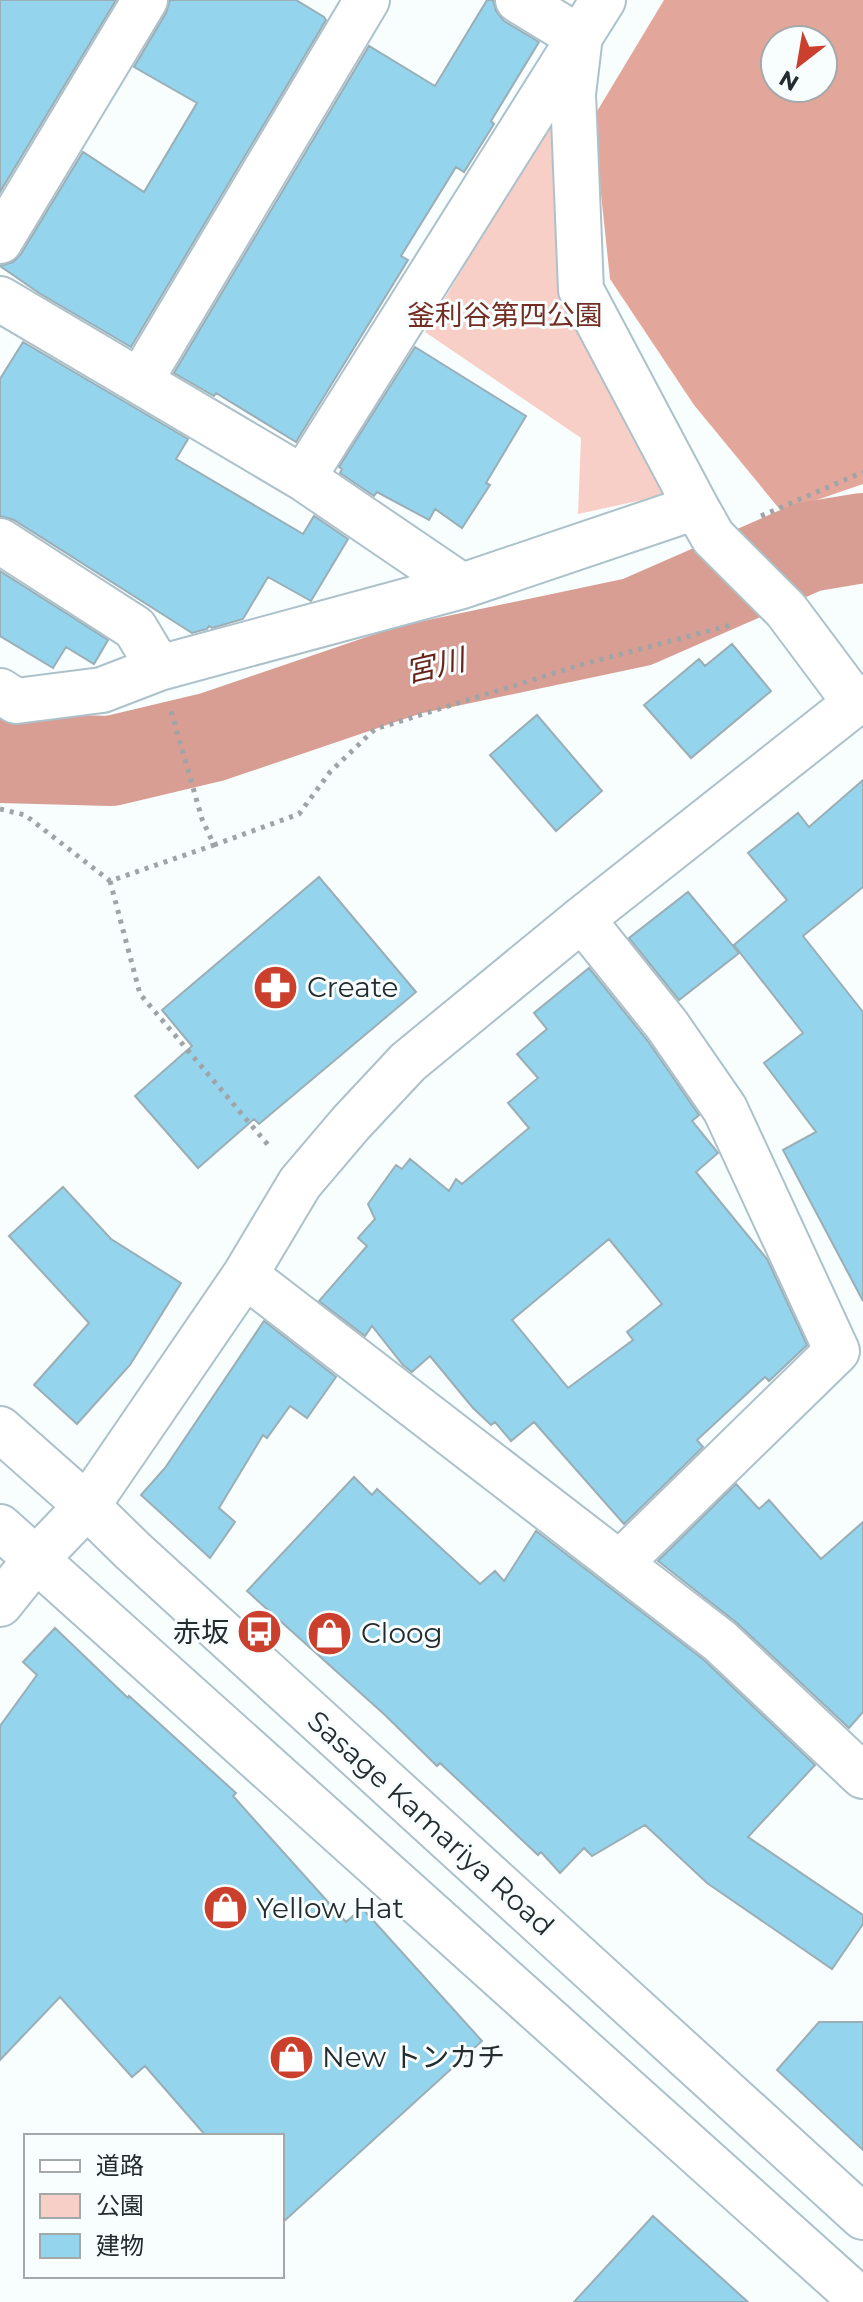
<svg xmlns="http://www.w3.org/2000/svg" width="863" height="2302" font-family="Montserrat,'Noto Sans JP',sans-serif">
<rect width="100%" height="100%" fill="#f8fdfe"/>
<path fill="#f8cfc7" d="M554,114L557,286L670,494L578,514L581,438L425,332Z"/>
<path fill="#e2a69b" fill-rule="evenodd" d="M664,0H863V484L782,512L694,405L610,279L593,118ZM775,40H823V88H775Z"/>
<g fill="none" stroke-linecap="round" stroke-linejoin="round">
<path stroke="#d99e93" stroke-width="90" d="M0,758L111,761L212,737L409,670L637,622L808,547L863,538"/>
</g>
<path fill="#95d4ed" stroke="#9aaeb6" stroke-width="2" fill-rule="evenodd" d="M0,0H116L0,192Z
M170,0H296L324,17L326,20L131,347L39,293L0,266L13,262L21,254L83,152L144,192L197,103L134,67L166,13Z
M487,0H493L496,11L504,21L539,42L491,121L494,124L464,172L456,167L401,256L408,260L296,442L216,393L214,396L174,373L369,46L435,86Z
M23,342L188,439L176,459L303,534L314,516L348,539L311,601L268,577L243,619L212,628L209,626L207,629L192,633L14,520L0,516V379Z
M415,347L526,416L486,483L490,485L462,528L435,509L429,520L377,492L374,496L340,473L342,469L339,467Z
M0,571L108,640L94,664L66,647L53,668L0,636Z
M732,644L771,691L691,758L644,705L699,659L705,666Z
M537,715L602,791L556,831L490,755Z
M863,780V887L803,936L863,1012V1301L783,1150L816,1132L764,1063L803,1033L734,945L787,900L748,853L798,813L809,827Z
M319,877L416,992L259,1124L254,1119L198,1168L135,1096L192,1046L162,1010Z
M688,892L739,953L679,1000L629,938Z
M589,968L647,1040L699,1115L692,1121L718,1153L696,1172L767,1259L807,1345L769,1381L765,1377L697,1440L703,1447L624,1524L534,1422L511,1441L495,1422L491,1425L473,1408L430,1356L412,1372L403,1365L372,1326L365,1336L319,1301L367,1246L358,1238L375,1219L368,1204L396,1165L402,1169L410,1159L449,1191L456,1179L462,1184L529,1128L508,1103L538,1078L517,1054L547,1029L534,1013ZM609,1239L662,1304L627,1332L633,1340L568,1388L512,1320Z
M63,1187L111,1239L181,1283L130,1365L77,1424L34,1385L89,1323L9,1236Z
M264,1321L336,1377L307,1418L290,1406L267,1438L263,1435L219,1508L235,1522L210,1558L141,1495L165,1468Z
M354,1477L372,1495L377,1489L480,1584L495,1571L504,1581L536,1531L704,1660L815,1765L748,1837L863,1915V1924L832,1969L707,1883L645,1825L592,1856L584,1848L560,1873L541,1852L538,1855L440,1763L437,1766L385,1715L247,1591Z
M736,1484L759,1509L769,1500L821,1559L863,1522V1712L849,1728L737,1623L658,1561Z
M55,1628L128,1698L129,1696L236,1793L233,1796L346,1922L362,1908L482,2041L282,2223V2136H206L145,2066L132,2077L60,1997L0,2060V1726L37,1675L23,1662Z
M819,2022H863V2150L777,2070Z
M653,2216L748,2302H574Z"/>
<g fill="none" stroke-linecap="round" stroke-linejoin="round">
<defs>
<path id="minor" d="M518,0L580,38
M579,44L573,94L581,290L696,507
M0,241L145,0
M0,299L303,478L462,586L696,507L713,537L786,610L854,701
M140,381L367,0
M303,478L603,0
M0,541L135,628L159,668
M0,691L16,701L102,690L159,668L462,586
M582,919L667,1025L725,1109L837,1351L620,1563
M245,1275L720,1641L863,1776
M0,1429L87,1506L133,1551L863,2217
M0,1527L863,2302
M0,1604L36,1559L87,1506L245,1275L300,1183L351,1123L408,1062L582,919L863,697"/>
</defs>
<use href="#minor" stroke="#adc1ca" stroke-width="48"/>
<path stroke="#9fa5a7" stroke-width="5" stroke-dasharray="4 6" stroke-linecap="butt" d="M761,516L863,472
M0,809L25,815L110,881L214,845L202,819L171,711
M214,845L299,814L330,772L375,729L580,665L735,624
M110,881L140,994L269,1146"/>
<use href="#minor" stroke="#fff" stroke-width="44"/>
</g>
<defs>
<symbol id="pharmacy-disc" viewBox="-11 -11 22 22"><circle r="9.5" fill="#cb3f2d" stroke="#f8fdfe"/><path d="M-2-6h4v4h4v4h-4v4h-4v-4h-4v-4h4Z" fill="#fff"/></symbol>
<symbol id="bus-disc" viewBox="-11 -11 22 22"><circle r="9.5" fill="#cb3f2d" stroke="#f8fdfe"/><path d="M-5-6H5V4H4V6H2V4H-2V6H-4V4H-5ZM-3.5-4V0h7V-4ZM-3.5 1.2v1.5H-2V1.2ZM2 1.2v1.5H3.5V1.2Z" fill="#fff"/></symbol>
<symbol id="shop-disc" viewBox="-11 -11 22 22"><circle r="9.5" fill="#cb3f2d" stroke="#f8fdfe"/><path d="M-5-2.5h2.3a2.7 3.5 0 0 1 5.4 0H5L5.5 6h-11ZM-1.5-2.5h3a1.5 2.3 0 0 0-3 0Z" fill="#fff"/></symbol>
</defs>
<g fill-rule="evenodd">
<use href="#pharmacy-disc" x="250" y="962" width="51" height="51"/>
<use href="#bus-disc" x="234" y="1606" width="51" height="51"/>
<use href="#shop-disc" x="304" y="1608" width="51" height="51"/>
<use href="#shop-disc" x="200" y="1882" width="51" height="51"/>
<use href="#shop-disc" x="266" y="2032" width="51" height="51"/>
</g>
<g text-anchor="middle" stroke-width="6" stroke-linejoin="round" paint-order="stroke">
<g font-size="28" fill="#742d23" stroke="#f8fdfe">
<text x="505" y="325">釜利谷第四公園</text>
</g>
<g font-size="28" fill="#242c2f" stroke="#f8fdfe" text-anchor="start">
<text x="307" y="997">Create</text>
<text x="229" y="1642" text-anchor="end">赤坂</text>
<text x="361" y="1643">Cloog</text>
<text x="256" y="1918">Yellow Hat</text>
<text x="322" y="2067">New トンカチ</text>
</g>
<g font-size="28" fill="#242c2f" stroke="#f8fdfe">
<text transform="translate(431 1823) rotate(42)" y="10">Sasage Kamariya Road</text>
</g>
<g font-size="30" font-style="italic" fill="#682219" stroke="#f8fdfe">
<text transform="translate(435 666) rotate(-13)" y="10">宮川</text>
</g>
</g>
<rect x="24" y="2134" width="260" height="144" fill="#f8fdfe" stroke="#a3a9ab" stroke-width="2"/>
<rect x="40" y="2160" width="40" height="12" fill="#ffffff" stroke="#a3a9ab" stroke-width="2"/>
<text x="96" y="2174" font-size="24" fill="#242c2f">道路</text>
<rect x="40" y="2194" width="40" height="24" fill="#f8cfc7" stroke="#a3a9ab" stroke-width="2"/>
<text x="96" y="2214" font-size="24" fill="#242c2f">公園</text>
<rect x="40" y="2234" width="40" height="24" fill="#95d4ed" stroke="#a3a9ab" stroke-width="2"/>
<text x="96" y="2254" font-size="24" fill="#242c2f">建物</text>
<g transform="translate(799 64) rotate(211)"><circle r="38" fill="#f8fdfe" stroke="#a3a9ab" stroke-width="2"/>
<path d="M0-6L14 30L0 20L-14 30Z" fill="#cb3f2d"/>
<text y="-12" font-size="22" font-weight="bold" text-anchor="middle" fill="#242c2f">N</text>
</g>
</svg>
